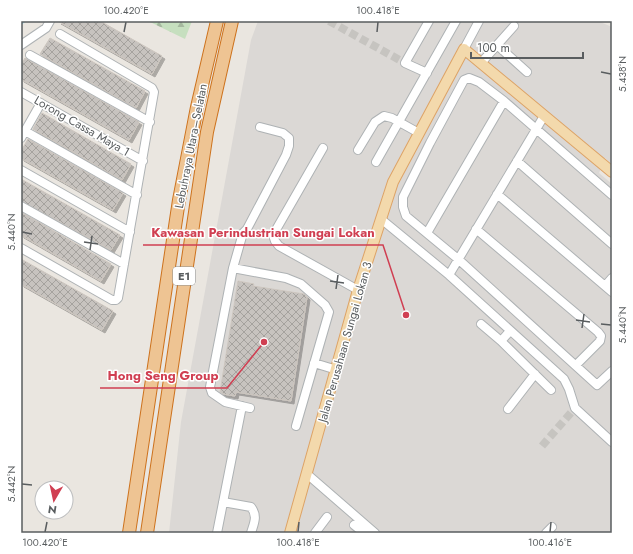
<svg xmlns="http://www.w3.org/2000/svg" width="633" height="554" font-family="Jost,sans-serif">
<defs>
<pattern id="forest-firs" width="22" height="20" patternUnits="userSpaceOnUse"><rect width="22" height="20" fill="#c6dfbf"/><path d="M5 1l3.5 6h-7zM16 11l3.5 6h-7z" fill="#a4b89e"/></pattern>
<pattern id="building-cross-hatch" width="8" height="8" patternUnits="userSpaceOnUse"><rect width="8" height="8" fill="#c7c3bf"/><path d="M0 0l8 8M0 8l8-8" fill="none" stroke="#a5a29e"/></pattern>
<filter id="shadow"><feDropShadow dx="3" dy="3" stdDeviation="0" flood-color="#0004"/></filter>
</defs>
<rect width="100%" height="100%" fill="#eae6e0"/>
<path fill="#dbd8d5" d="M258,21H598L612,27V164L605,158L599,173L612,184V533H169L181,422L251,40Z"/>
<path fill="url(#forest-firs)" d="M148,21H192L185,39Z"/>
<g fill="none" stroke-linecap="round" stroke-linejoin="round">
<path stroke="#a7e1f2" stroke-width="2" d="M21,24L25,21"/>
</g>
<path fill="url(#building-cross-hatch)" stroke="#cdc6bf" filter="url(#shadow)" d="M58,21H100L162,56L152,74Z
M50,38L145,91L136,108L40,54Z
M25,58L139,122L129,140L21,79V65Z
M42,113L131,164L122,180L33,129Z
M28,139L123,193L113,210L21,158V151Z
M21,179L120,235L111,250L21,201Z
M21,212L111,264L101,281L21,235Z
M21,259L113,311L102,330L21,284Z
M238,281L254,284L253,286L304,294L307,297L291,401L236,392L235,396L223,394L220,392Z"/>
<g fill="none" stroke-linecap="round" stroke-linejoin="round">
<path stroke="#c6c4c0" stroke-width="8" stroke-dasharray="8 4" stroke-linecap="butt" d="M329,21L405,63
M542,446L575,408"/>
<defs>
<path id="minor" d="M21,45L46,28L50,21
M497,45L527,72
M464,49L479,21
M30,55L150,122
M481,63L514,26
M427,73L405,63L429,21
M21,92L143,161
M25,131L137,195
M21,138L41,103
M323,148L273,235L275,241L279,246L358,290
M358,150L375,122L384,116L392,118L419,133
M517,161L612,244
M376,162L456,21
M21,170L130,232
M497,194L612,292
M612,195L504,101L479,82L469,78L464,80L430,143L403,197V207L406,216L458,259L597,385L612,371
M21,206L124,264
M381,219L449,275L564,379L569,389L575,408L612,442
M476,229L598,332L601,336L600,341L576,365
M427,233L504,101
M21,248L112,300H116L118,298L154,92L152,88L60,34
M233,268L286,278L301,284L325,305L329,312L296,426
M449,275L544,116
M605,286L612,278
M481,324L501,341
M510,331L501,341L551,390
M314,363L337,370
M250,408L225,402L212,393L210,387L233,268L243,233L247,229L286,155L289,146V138L283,133L260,127
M508,409L535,374
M307,474L375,533
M223,502L251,507C258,516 254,523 251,533
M354,525L364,533
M217,533L242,406
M315,533L327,517
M546,533L552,527"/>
<path id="major" d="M290,533L358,290L393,182L464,49L612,172"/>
<path id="highway" d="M129,533L179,200L197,107L217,21
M147,533L207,132L232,21"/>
</defs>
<use href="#minor" stroke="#aeb2b4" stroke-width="10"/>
<use href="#major" stroke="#dda366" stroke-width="12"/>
<use href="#highway" stroke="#cd721d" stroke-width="14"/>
<use href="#minor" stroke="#fff" stroke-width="8"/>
<use href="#major" stroke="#f3d9ac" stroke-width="10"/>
<use href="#highway" stroke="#eec493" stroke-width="12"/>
</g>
<path fill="none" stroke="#595d5f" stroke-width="1.5" d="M124,32L126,22M377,32L378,22M601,72L611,74M22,232L32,234M84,242L98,244M90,250L92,236M330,281L344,283M336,289L338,275M576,320L590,322M601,324L611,325M582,328L584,314M22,484L32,485M45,532L47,522M298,532L299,522M550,532L551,522"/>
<g text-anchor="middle" stroke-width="3" stroke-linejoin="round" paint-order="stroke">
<rect fill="#fff" stroke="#8b8e8f" stroke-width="1" x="173" y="267" width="22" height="18" rx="3"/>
<g font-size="11" font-weight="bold" fill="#595d5f">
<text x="184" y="280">E1</text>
</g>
<g font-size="12" fill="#595d5f" stroke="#fff">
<text transform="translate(82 126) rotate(30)" y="4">Lorong Cassa Maya 1</text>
<text transform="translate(191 146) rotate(-79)" y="4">Lebuhraya Utara–Selatan</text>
<text transform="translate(345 342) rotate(-74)" y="4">Jalan Perusahaan Sungai Lokan 3</text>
</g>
</g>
<path fill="none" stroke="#d03f52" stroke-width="1.5" d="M406 315L383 245H143M264 342L227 388H100"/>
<g fill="#d03f52" stroke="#fff" stroke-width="1.5">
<circle cx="406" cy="315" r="4"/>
<circle cx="264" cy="342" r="4"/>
</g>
<g font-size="13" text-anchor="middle" font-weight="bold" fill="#d03f52" stroke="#fff" stroke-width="3" stroke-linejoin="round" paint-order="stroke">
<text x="263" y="237">Kawasan Perindustrian Sungai Lokan</text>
<text x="163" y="380">Hong Seng Group</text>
</g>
<rect width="633" height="554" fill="none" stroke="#ffffff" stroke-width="44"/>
<g transform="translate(54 500) rotate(189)"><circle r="19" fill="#ffffff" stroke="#bdbebf"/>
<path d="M0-3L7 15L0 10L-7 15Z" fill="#d03f52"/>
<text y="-6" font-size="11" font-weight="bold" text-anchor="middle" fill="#595d5f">N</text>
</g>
<path d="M471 52v6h112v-6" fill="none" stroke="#595d5f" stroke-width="2"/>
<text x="477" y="52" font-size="12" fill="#595d5f" stroke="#ffffff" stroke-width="3" paint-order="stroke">100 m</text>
<rect x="22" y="22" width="589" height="510" fill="none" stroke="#595d5f" stroke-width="1.5"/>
<g font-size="10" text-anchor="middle" fill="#595d5f">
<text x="126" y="14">100.420°E</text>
<text x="378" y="14">100.418°E</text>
<text transform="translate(622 74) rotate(-90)" y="4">5.438°N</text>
<text transform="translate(11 232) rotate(-90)" y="4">5.440°N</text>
<text transform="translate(622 325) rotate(-90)" y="4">5.440°N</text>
<text transform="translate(11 484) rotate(-90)" y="4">5.442°N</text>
<text x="45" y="546">100.420°E</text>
<text x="298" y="546">100.418°E</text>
<text x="550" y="546">100.416°E</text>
</g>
</svg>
